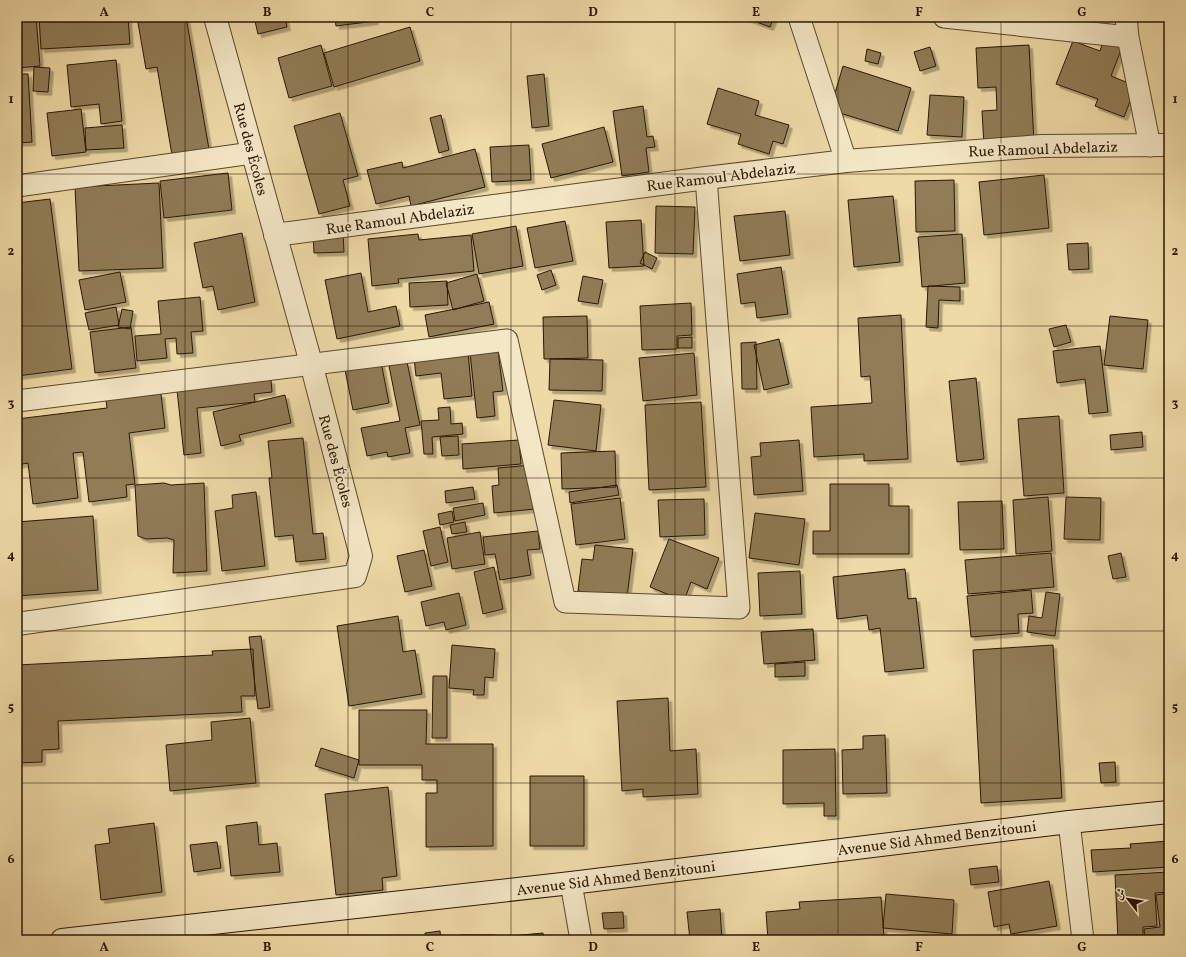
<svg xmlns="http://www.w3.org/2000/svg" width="1186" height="957" font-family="Vollkorn,Amiri,serif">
<defs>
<filter id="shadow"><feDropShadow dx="3.5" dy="3.5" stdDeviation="0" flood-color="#0004"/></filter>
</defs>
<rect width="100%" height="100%" fill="#eedaa7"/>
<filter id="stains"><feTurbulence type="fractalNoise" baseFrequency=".005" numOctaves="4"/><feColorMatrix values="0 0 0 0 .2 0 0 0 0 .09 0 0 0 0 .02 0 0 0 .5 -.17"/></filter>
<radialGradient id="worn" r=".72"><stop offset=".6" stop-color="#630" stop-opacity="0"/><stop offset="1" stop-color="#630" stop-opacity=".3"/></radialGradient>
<path fill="#907c57" stroke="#2a1701" filter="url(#shadow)" d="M17,17H36L40,66L17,68Z
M39,17H128L130,44L41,49Z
M137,17H186L209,149L172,155L157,67L146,69Z
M254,17H285L287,27L258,34Z
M335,17H374L375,21L336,26Z
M743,17H774L770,27Z
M1069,17H1082L1081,21Z
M410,27L420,61L334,87L324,53Z
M1104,38L1123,45L1111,76L1136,86L1124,117L1095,106L1098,99L1056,84L1073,41L1100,51Z
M321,45L332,86L289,98L278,58Z
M1029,45L1034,143L984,146L982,111L997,110L996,87L978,88L976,48Z
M930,47L936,66L920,71L914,52Z
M867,49L881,53L878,64L865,61Z
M116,60L122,121L101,124L99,104L71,107L67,65Z
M843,66L911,88L898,131L830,110Z
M34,67L50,68L48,92L33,91Z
M17,74H28L32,142L17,143Z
M544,74L549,126L532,128L527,76Z
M718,88L759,101L755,115L789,125L783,144L773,141L769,154L738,144L741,134L707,124Z
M930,95L964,97L962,137L927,135Z
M643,106L647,137L653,136L655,147L646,148L649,172L622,176L613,111Z
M81,109L86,152L52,156L47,113Z
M340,113L358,176L343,180L350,206L319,214L294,126Z
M441,115L449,150L439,153L430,118Z
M122,125L124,148L86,150L85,128Z
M604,127L613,162L551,178L542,144Z
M529,145L531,180L492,182L490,147Z
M475,149L485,187L411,206L409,196L376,204L367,170L402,162L403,168Z
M228,173L232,210L164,218L160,181Z
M1044,175L1049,228L984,235L979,182Z
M954,180L955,231L916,232L915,181Z
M159,183L163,268L79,271L75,187Z
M893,196L900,262L854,267L848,200Z
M50,199L72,369L17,376V203Z
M656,206L695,207L693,254L655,253Z
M785,211L790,255L740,261L734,216Z
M641,220L644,266L609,268L606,222Z
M565,221L573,261L535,268L527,228Z
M516,226L523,266L479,274L472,234Z
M242,233L255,302L218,310L213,286L203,288L194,243Z
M343,233L344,252L314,253L313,235Z
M418,234L419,240L471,235L474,271L398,279L399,283L372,286L368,239Z
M962,234L965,283L922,287L918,237Z
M1088,243L1089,269L1069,270L1067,244Z
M645,252L657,258L652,269L640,263Z
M781,267L788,314L757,318L755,302L741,304L737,274Z
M551,270L556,285L542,290L537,275Z
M120,272L126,302L85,310L79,280Z
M361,273L368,312L396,306L400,326L337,339L325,280Z
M477,274L484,301L453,310L446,283Z
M583,276L603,280L598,304L578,301Z
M447,281L448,305L410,307L409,283Z
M928,286L960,287V301L939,300L938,328L926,327Z
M200,297L203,331L191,332L193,353L177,354L176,338L165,339L167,358L137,361L135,336L161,334L158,301Z
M489,302L494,324L429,337L425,315Z
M691,303L692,335L677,336V349L642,350L640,306Z
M116,307L119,325L89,330L85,313Z
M122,309L133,311L130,329L118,327Z
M901,315L908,459L864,461V454L814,457L811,407L872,403L870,376L861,377L858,318Z
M587,316L588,358L544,359L543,317Z
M1110,316L1148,320L1143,369L1104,365Z
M1066,325L1071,342L1054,347L1049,329Z
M131,327L136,368L95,373L90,332Z
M692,337V348H678V338Z
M779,339L789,384L764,390L754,345Z
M756,342L757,389H742L741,343Z
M1100,346L1108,412L1089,414L1085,379L1057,383L1053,351Z
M498,350L503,391L493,392L495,416L477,418L470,353Z
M468,352L472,396L444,399L441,373L416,376L414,358Z
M694,353L697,395L643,401L639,358Z
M550,359L603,360L602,391L549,390Z
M381,362L389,403L353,410L345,370Z
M407,362L420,425L405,428L410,453L388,457L387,452L367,456L361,428L400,421L389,366Z
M976,378L984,459L957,462L949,381Z
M271,380L272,392L254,394L255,402L197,408L201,453L184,455L177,390Z
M161,394L165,428L129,433L135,484L126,485L127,497L89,502L83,452L73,453L78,498L33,504L28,463L17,465V419L107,408L106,400Z
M285,395L291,423L239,435L241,441L221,446L213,412Z
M554,400L601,405L596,451L548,445Z
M701,402L706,487L649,490L645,405Z
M450,407L451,424L462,423L463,434L432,437L433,454H424L421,421L439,420L438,408Z
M1059,416L1064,493L1024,496L1018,419Z
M1142,432L1143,447L1111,450L1110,435Z
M458,436L459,455L442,456L440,437Z
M303,438L313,534L323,533L326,559L296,562L293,535L275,537L269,478H272L268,441Z
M519,440L521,464L463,469L462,444Z
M799,440L803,491L754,495L751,457L761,456L760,443Z
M615,451L616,487L562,489L561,453Z
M531,465L535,509L494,513L492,486L499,485L498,468Z
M164,483L171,485L204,483L207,571L173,573L174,540L167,538L146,539L138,536L135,485Z
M830,484H889V506H909V554H813V531H830Z
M617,485L619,495L570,503L569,492Z
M473,487L475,499L446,503L445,491Z
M256,492L265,566L222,571L215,511L233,508L232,495Z
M1048,497L1052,551L1016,554L1013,500Z
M1066,497L1101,498L1100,540L1064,539Z
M620,498L625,539L576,545L571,504Z
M704,499L705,535L660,537L658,500Z
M1002,501L1004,549L960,550L958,502Z
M483,503L485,515L455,521L453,508Z
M452,511L454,522L440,525L438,514Z
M755,513L805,519L799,565L749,558Z
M93,516L98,590L17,596V522Z
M465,522L467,532L452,534L450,525Z
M440,527L448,562L431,566L423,531Z
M538,531L540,549L527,550L531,575L500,580L495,554L485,555L483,537Z
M480,532L485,564L452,569L447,538Z
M669,539L719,558L707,589L691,582L684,601L650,587Z
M595,545L633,549L627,597L578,591L582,559L593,560Z
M424,550L432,586L405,592L397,556Z
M1051,553L1054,587L968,594L965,560Z
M1121,553L1126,577L1113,579L1108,556Z
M494,567L503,609L483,614L474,572Z
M905,569L908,599L916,598L924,668L885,672L880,628L869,630L867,615L837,619L833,577Z
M800,571L802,614L760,616L758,573Z
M1031,590L1033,613L1018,614L1019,633L971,637L967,596Z
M1046,592L1060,594L1055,636L1027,632L1029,616L1042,618Z
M459,593L466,625L446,630L444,622L426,626L421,602Z
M1169,606V644H1167Z
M398,616L403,652L415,650L422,694L349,706L337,626Z
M813,629L815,660L764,664L761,632Z
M261,636L270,707L258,709L249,637Z
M452,645L495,649L493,678L485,677L484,695H473L474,690L449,688Z
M1053,645L1062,798L981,803L973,650Z
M253,649L255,696H241L242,712L58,721L59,749L42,750V762L17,763V665L213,655L212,651Z
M805,662V676L775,677V664Z
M433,676H447V738H432Z
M668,698L670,751L696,749L698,794L643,797V789L622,791L617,701Z
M359,710H427L426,744H493V846L426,847V793H437V780H422V765H359Z
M250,718L256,783L170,791L166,745L212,740L211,722Z
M885,735L887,793L843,794L842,750L863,749V736Z
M321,748L359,760L354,778L315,766Z
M835,749L836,816H824V803L783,804V750Z
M1115,762L1116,782L1101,783L1099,763Z
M530,776H584V846H530Z
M388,787L397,876L382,878L383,890L336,895L325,794Z
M257,822L259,845L277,843L280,872L231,876L226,826Z
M154,823L162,892L101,900L95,845L110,843L108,829Z
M1169,841V867L1093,872L1091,850L1131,848L1130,844Z
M217,842L221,868L194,872L190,845Z
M997,866L999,882L971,885L969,869Z
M1169,872V892L1155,893L1157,926L1143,927V940H1118L1115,875Z
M1049,881L1057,926L1011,934L1009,924L994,927L988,892Z
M1169,893V940H1145L1144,929L1160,927L1156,895Z
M886,894L954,900L952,934L883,928Z
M881,897L884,938L848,940H768L766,912L800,909L799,902Z
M720,909L722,940H690L687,912Z
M623,912L624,928L604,929L602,913Z
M440,931L441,940H426L425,933Z
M543,933L544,940H502L501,937Z
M461,935H495V940H461Z"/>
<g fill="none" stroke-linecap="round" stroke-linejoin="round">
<defs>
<path id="minor" d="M799,17L846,161
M944,17L1128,37
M1126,17L1128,37L1150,146
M17,186L252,153
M17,401L507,340L565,602L739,608L706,178
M1069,822L1083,940
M571,883L581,940"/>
<path id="tertiary" d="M275,235L706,178L846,161L1041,146L1169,145
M17,624L355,576L361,556L311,363L215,17"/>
<path id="secondary" d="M62,940L571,883L1069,822L1169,812"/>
</defs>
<use href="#minor" stroke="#5b482a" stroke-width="23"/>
<use href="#tertiary" stroke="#5b482a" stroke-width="24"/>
<use href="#secondary" stroke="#2a1701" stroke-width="24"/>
<use href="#minor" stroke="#f4e7c6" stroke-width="21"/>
<use href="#tertiary" stroke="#f4e7c6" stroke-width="22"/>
<use href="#secondary" stroke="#f4e7c6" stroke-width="22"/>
</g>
<path fill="none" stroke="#2a1701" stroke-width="1" stroke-opacity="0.55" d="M185,17V940M348,17V940M511,17V940M675,17V940M838,17V940M1001,17V940M17,174H1169M17,326H1169M17,478H1169M17,631H1169M17,783H1169"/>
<g text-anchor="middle" stroke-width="3.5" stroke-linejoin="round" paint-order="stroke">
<g font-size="15" fill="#2a1701" stroke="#f4e7c6">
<text transform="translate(251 149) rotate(75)" y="5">Rue des Écoles</text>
<text transform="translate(1043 149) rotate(-2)" y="5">Rue Ramoul Abdelaziz</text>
<text transform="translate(721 177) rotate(-7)" y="5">Rue Ramoul Abdelaziz</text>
<text transform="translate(400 219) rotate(-8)" y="5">Rue Ramoul Abdelaziz</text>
<text transform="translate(336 461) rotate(75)" y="5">Rue des Écoles</text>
<text transform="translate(937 838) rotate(-7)" y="5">Avenue Sid Ahmed Benzitouni</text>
<text transform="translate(616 878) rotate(-7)" y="5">Avenue Sid Ahmed Benzitouni</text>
</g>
</g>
<rect width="1186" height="957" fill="none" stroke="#eedaa7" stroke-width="44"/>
<g transform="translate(1128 899) rotate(301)" stroke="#f4e7c6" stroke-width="3" paint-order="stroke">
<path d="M0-3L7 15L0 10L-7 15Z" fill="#2a1701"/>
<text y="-6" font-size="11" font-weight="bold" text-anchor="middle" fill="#2a1701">ش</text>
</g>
<rect x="22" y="22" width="1142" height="913" fill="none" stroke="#2a1701" stroke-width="1.5"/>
<g font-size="13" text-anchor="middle" font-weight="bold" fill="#2a1701">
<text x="104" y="16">A</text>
<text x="267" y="16">B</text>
<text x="430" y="16">C</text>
<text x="593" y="16">D</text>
<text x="756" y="16">E</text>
<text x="919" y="16">F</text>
<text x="1082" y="16">G</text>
<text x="11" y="103">1</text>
<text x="1175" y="103">1</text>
<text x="11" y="255">2</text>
<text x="1175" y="255">2</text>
<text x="11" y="407">3</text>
<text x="1175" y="407">3</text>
<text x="11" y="559">4</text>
<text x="1175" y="559">4</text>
<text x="11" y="711">5</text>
<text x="1175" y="711">5</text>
<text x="11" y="863">6</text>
<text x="1175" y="863">6</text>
<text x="104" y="951">A</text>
<text x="267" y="951">B</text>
<text x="430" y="951">C</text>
<text x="593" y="951">D</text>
<text x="756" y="951">E</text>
<text x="919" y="951">F</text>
<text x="1082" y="951">G</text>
</g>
<rect width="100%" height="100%" filter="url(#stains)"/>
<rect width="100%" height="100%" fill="url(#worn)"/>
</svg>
